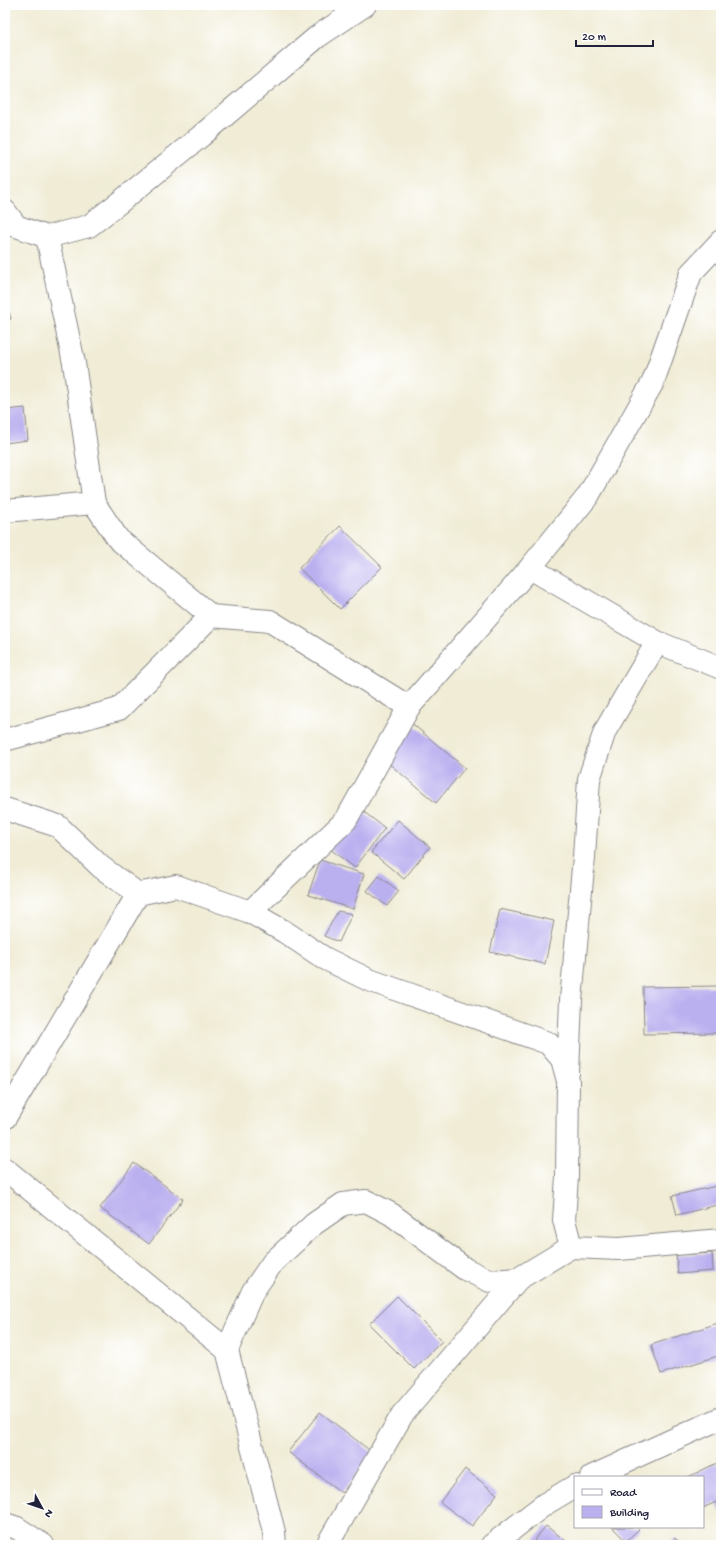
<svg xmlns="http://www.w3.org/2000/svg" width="726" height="1550" font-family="'Gochi Hand',sans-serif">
<rect width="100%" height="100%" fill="#fff"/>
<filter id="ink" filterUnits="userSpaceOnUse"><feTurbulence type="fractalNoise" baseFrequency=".025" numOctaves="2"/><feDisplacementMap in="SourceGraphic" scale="8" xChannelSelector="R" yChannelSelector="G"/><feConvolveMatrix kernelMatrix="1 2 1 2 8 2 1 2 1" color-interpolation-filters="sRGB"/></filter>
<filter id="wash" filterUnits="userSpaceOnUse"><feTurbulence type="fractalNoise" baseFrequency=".012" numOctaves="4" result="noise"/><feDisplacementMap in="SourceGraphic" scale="16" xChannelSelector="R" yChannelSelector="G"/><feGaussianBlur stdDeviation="0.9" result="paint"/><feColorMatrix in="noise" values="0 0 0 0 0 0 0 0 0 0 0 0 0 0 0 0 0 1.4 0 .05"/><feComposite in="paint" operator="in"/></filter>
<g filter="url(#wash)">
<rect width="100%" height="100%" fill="#f0ecd5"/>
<g id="blocks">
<path fill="#baafef" d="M5,298L11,319L5,321Z
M25,408L28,440L5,443V410Z
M340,526L382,567L340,609L299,568Z
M409,721L465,768L436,803L380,756Z
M356,806L385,828L355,868L326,846Z
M398,820L430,847L404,879L371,852Z
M320,860L364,874L353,909L308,895Z
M379,876L399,891L387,906L367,891Z
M500,909L554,921L545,964L490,952Z
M338,911L352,914L339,942L324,936Z
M721,986V1033L644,1034L643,987Z
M134,1163L183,1199L149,1244L100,1208Z
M721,1185V1204L677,1215L672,1196Z
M712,1253L713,1271L678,1274L676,1255Z
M397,1296L442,1341L414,1369L369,1324Z
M721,1322V1355L661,1374L651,1345Z
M320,1412L373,1453L342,1493L288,1452Z
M721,1461V1512L716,1502L703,1508V1477H688Z
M465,1469L497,1494L472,1526L440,1502Z
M546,1526L566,1541L563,1545H541L534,1540Z
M612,1527H637L639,1529L626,1541Z
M675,1538L682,1545H669Z"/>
</g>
</g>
<g filter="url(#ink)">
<use href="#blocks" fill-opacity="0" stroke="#898788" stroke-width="1"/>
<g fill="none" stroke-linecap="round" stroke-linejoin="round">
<defs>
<path id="minor" d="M5,211L16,226L47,237L89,226L120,202L201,136L317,37L365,5
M47,237L74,363L94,503L118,539L211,616
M5,511L94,503
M530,568L657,642L721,668
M5,740L119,709L211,616L270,621L409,707
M5,809L58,826L101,867L138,894L176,886L250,912L285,932L324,958L369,980L548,1043L562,1059L568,1081L567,1177L564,1220L571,1247L518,1279L490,1281L465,1269L391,1214L366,1201L343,1204L314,1224L273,1262L253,1291L227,1350L274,1532L275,1545
M250,912L346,820L409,707L530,568L588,496L653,382L691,273L721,241
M568,1073L571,1000L584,857L589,779L605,731L657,642
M5,1118L138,894
M5,1169L227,1350
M571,1247L619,1249L721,1240
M591,1477L721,1418
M5,1524L17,1528L43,1545
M327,1545L402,1415L518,1279
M492,1545L545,1504L575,1486"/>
</defs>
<use href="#minor" stroke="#898788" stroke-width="24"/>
<use href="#minor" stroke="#fff" stroke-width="22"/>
</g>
</g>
<rect width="726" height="1550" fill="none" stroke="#fff" stroke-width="20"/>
<rect x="574" y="1476" width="130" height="52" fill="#ffffff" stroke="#a7a7b1"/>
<rect x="582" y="1489" width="20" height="6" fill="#ffffff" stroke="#a7a7b1"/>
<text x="610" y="1496" font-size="12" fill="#22223b">Road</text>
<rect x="582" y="1506" width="20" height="12" fill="#baafef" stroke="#a7a7b1"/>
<text x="610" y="1516" font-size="12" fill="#22223b">Building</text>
<g transform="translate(42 1508) rotate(130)" stroke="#ffffff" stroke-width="3" paint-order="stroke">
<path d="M0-3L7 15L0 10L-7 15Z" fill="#22223b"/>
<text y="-6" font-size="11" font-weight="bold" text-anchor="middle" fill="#22223b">N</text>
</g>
<path d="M576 40v6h77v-6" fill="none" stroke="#22223b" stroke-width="2"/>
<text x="582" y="40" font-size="12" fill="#22223b" stroke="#ffffff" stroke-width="3" paint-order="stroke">20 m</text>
</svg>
